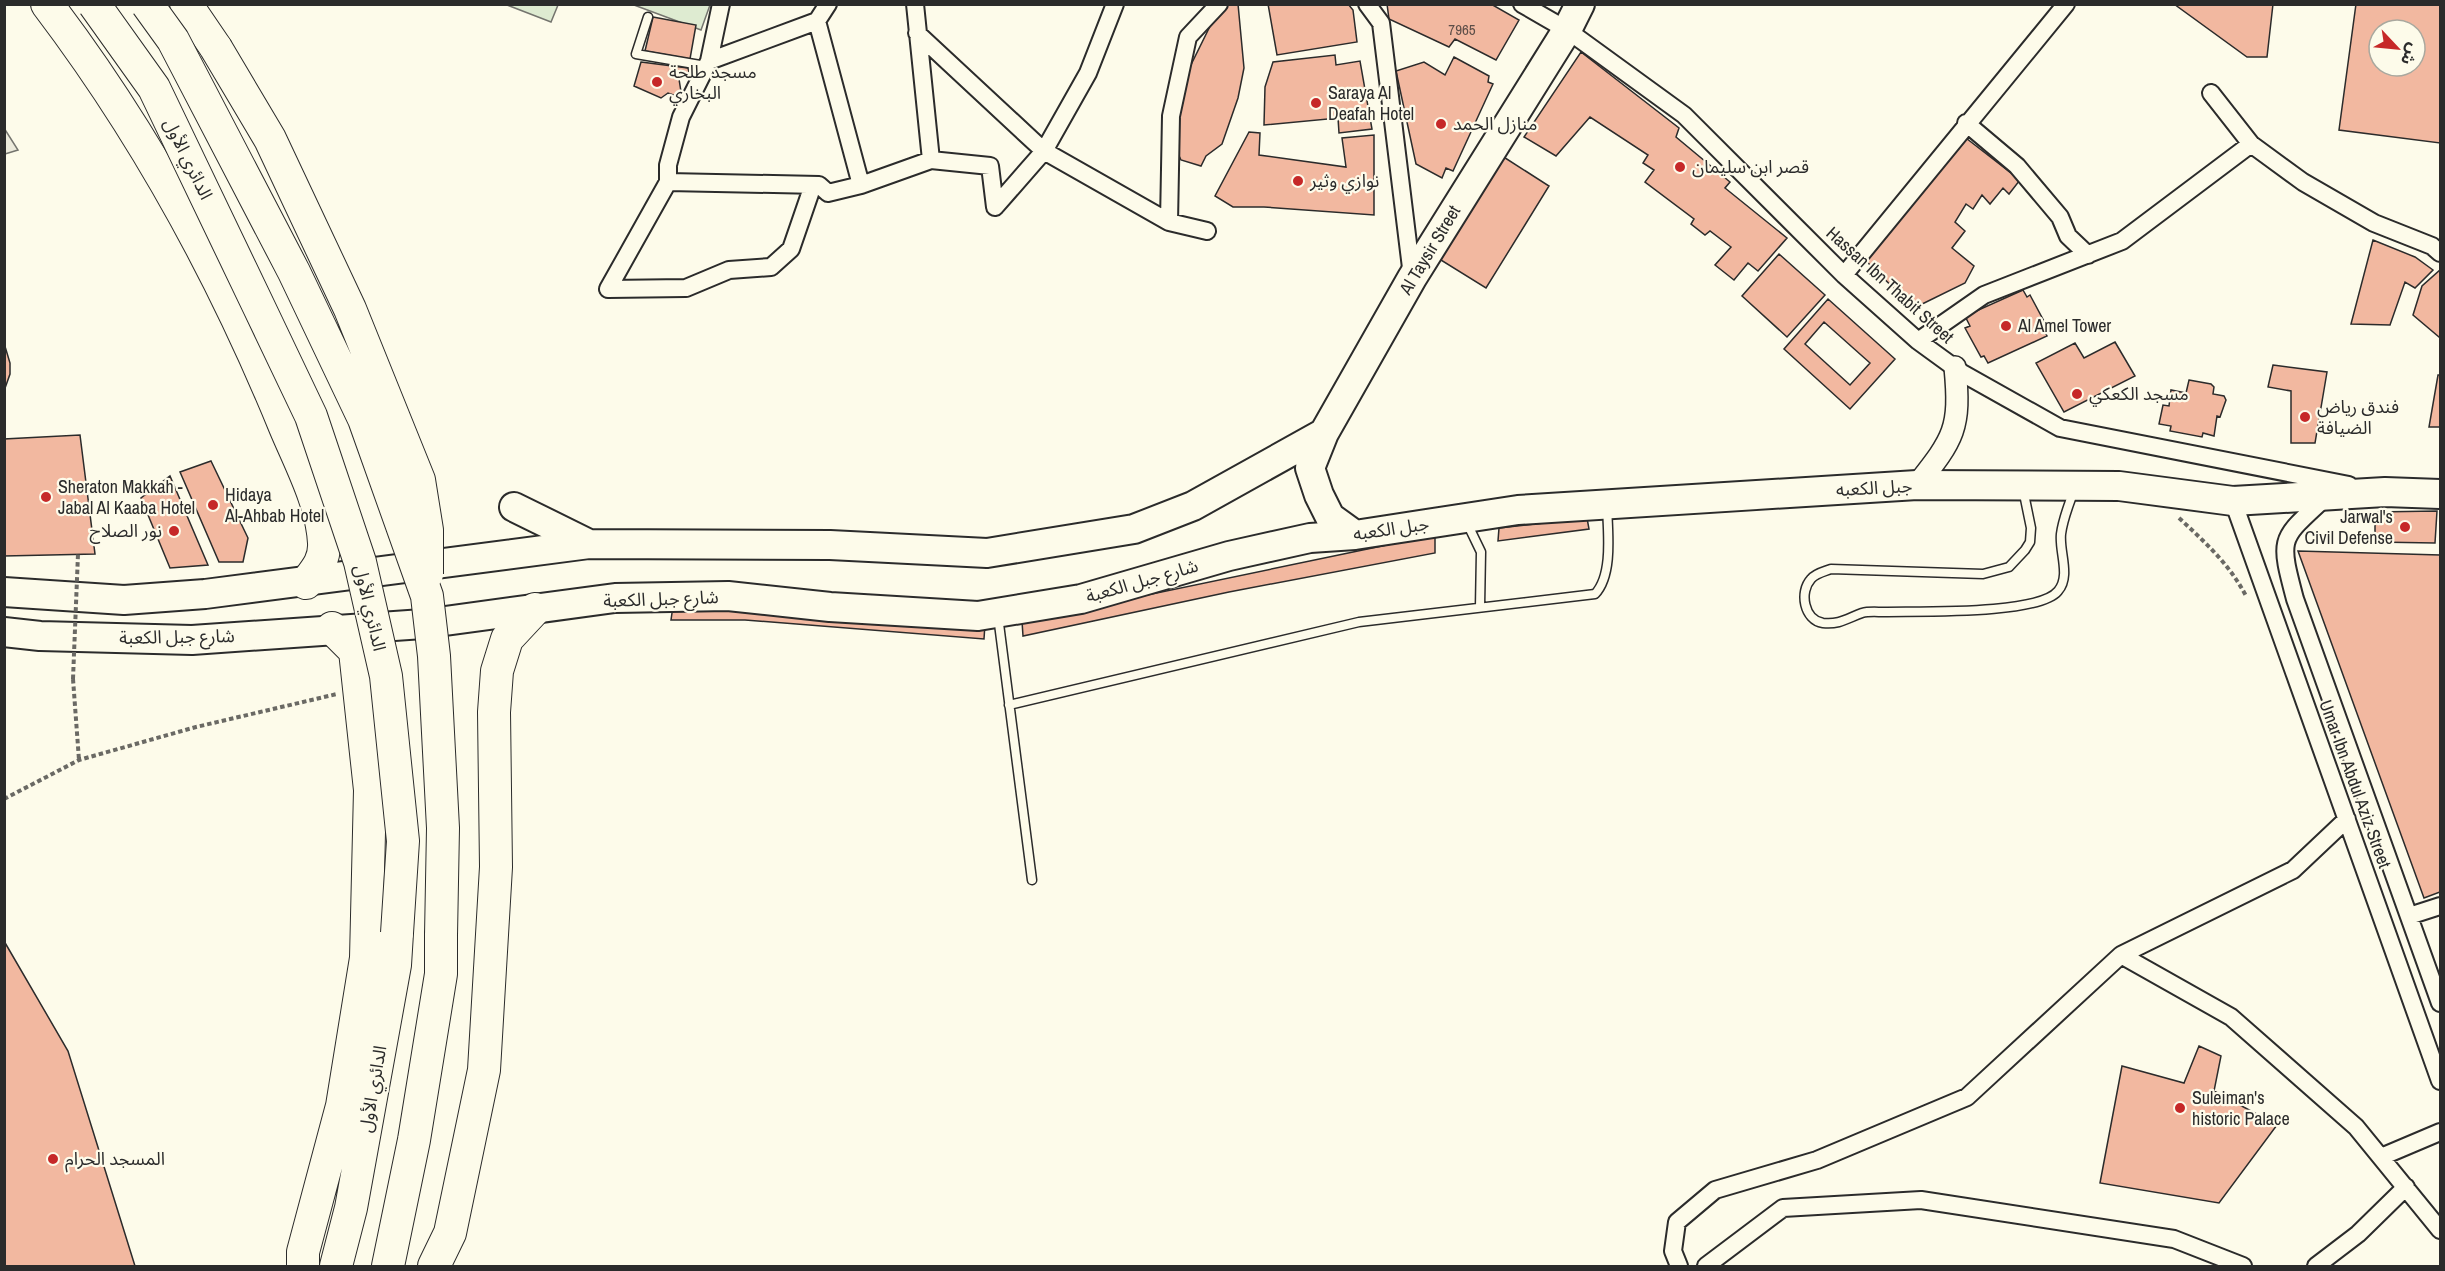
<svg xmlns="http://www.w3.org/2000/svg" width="2445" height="1271" font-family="'Archivo Narrow','Noto Sans Arabic',sans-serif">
<rect width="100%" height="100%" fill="#fdfbea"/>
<path fill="#deebd1" stroke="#74746e" stroke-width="1.5" d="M507,5H558L551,22Z
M634,5H710L701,30Z"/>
<path fill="#eceadb" stroke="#74746e" stroke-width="1.5" d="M4,128L18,150L5,154H4Z"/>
<path fill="#f2b8a0" stroke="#2b2b2b" stroke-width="1.5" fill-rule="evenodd" d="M1221,4H1238L1244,68L1238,98L1222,144L1206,156L1201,166L1181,160L1175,147L1181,85Z
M1268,4H1348L1353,10L1357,42L1277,55Z
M1387,4H1491L1519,20L1496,60L1455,39L1449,47L1389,19Z
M2174,4H2273L2267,57H2247Z
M2356,4H2440V143L2339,130ZM2379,30H2415V66H2379Z
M653,17L696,25L690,59L645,51Z
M1581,52L1679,128L1676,137L1730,182L1725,188L1787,238L1758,271L1748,263L1734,280L1715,265L1731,247L1710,231L1705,235L1691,224L1694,219L1645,182L1654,170L1643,163L1648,155L1590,117L1556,156L1524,137Z
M1335,55L1336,65L1360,61L1372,129L1339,133L1338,118L1264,125L1265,87L1273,62Z
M1454,57L1489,76L1488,82L1493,84L1453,171L1446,168L1442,178L1416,164L1396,71L1424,62L1445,75Z
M641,62L688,68L689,72L679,79L682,98L668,93L661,98L634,86Z
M1249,132L1260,133L1259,155L1346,167L1342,138L1374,135V215L1264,207H1233L1215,196Z
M1962,135L2020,180L2009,194L2003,188L1990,204L1982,195L1973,209L1966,204L1955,222L1965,231L1952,248L1974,266L1965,283L1914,308L1863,258Z
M1499,154L1549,186L1486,288L1436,257Z
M2373,240L2415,257L2433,270L2415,288L2405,282L2390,325L2351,324Z
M1779,254L1825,295L1787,337L1742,296Z
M2440,270V336L2439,337L2413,315L2422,286Z
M2023,290L2027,297L2030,295L2046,325L2042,327L2047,336L1988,363L1984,356L1981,357L1965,328L1970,326L1965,316Z
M1828,299L1895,359L1850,409L1784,349ZM1824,322L1870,363L1850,385L1805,344Z
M2115,342L2135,376L2064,412L2036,363L2075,343L2084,358Z
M4,343L10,363V374L4,391Z
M2273,365L2327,372L2315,443H2291V391L2268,387Z
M2438,375H2440V427H2429Z
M2189,380L2211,384L2214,387L2213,394L2224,396L2226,400L2220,417L2217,416L2214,436L2203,433L2202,437L2170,431L2171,426L2159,424L2163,405L2169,406L2171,390L2186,393Z
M80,435L95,554L4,556V439Z
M211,461L248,538L243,562H219L180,472Z
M170,476L208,565L170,568L141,498Z
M2437,511L2435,543L2375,542V512Z
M1587,518L1589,529L1498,541L1499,528Z
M1435,535V553L1229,592L1023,636L1022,621Z
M2298,551L2440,555V892L2424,898Z
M673,606L985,624L984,639L745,620H671Z
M4,941L68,1051L135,1266H4Z
M2199,1046L2221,1056L2214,1091L2277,1125L2219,1203L2100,1183L2122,1066L2184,1083Z"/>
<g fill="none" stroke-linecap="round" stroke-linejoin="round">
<defs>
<path id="service" d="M648,17L636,54L706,66
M2023,489L2031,528L2030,542L2025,550L2009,567L1983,574L1831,569C1823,572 1816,573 1811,579C1799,592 1804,620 1823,623C1839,625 1848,618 1862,613C1869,611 1877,612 1884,612C1917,611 2039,615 2058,591C2071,576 2059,552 2061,534C2063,518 2069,505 2074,490
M1467,523L1481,552L1480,607
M998,616L1032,880
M1009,705L1359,622L1595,594C1613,575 1608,533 1607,507"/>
<path id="minor" d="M1367,4L1381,23L1412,276
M1522,4L1567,30L1684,115L1844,275L1918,341L1962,373L2060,428L2349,485
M917,33L1044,151L1169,222L1207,231
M709,61L817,21L828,4
M2211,93L2251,144L2303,182L2374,223L2432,246L2440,253
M1966,123L2017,166L2060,217L2068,236L2088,255
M931,160L990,166L995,207
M668,182L819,185L828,193L861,185L817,21
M861,185L931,160L915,4
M995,207L1044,151L1088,73L1115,4
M1169,222L1171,116L1188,37L1219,4
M1844,275L2066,4
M608,289L668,182V165L681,117L709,61L721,4
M608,289L686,288L729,270L771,267L791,249L813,185
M1918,341L1984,295L2122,241L2251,144
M2327,496C2280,540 2278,535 2295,599L2440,1003
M2233,501L2440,1081
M2347,819L2293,870L2121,955L2231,1017L2356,1127L2440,1230
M2409,916L2440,906
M2381,1157L2440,1132
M1679,1266L1673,1251L1677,1222L1715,1190L1817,1160L1967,1097L2121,955
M1706,1266L1783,1208L1921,1200L2174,1239L2243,1266
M2316,1266L2358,1234L2406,1187"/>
<path id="tertiary" d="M1917,485C1954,438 1961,429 1955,367"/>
<path id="trunk" d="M514,507L589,544
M1355,535L1330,517L1319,495L1310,468L1324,433L1412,278L1567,30L1580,4
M4,592L124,600L205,594L589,544L830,545L987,553L1134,529L1193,506L1324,433
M4,632L40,636L192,640L423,624L615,598L728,596L830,607L978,616L1081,599L1229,556L1310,538L1355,535L1518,510L1917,485L2119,486L2233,501L2385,492L2440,494"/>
<path id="motorway" d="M47,4C145,133 224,278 285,427C300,463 322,503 324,543C325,560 316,570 306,583
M186,4L216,48
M303,1266V1252L342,1106L366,958L370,790L355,651L332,628
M336,1266L351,1208L395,965L397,933
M388,1266L414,1140L441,974V935
M434,1266L450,1233L484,1070L496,867L494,712L497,671L507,639L535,609"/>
</defs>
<use href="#service" stroke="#2b2b2b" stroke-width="11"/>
<use href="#minor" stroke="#2b2b2b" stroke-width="20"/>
<use href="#tertiary" stroke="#2b2b2b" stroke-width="24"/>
<use href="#trunk" stroke="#2b2b2b" stroke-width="32"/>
<use href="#motorway" stroke="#2b2b2b" stroke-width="34"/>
<path stroke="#6a6964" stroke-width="4" stroke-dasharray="4.5 3" stroke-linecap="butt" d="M2179,518C2205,542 2230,565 2246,596
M73,679L79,760
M4,799L79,760L196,727L337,694"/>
<use href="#service" stroke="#fdfbea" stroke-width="8"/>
<use href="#minor" stroke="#fdfbea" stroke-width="16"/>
<use href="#tertiary" stroke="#fdfbea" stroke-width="21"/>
<use href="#trunk" stroke="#fdfbea" stroke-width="28"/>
<use href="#motorway" stroke="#fdfbea" stroke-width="32"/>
<defs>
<path id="motorway-bridge" d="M94,4L154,88L259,307L311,416L360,562L386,676L403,841L397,933
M147,4L173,40L294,272L364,419L427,596L434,656L443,828L441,935
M216,48L270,139L350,309L419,480L427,530V574"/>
</defs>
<use href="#motorway-bridge" stroke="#2b2b2b" stroke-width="34" stroke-linecap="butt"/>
<path stroke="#6a6964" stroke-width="4" stroke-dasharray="4.5 3" stroke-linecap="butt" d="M73,679L78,554"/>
<use href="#motorway-bridge" stroke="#fdfbea" stroke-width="32"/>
</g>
<g fill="#c62828" stroke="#fdfbea" stroke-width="2">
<circle cx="657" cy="82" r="6"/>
<circle cx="1316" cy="103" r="6"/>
<circle cx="1441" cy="124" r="6"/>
<circle cx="1680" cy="167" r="6"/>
<circle cx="1298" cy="181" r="6"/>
<circle cx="2006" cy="326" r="6"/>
<circle cx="2077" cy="394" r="6"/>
<circle cx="2305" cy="417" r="6"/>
<circle cx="46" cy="497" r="6"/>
<circle cx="213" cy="505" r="6"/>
<circle cx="2405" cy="527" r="6"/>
<circle cx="174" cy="531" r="6"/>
<circle cx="2180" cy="1108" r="6"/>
<circle cx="53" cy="1159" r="6"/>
</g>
<g text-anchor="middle" stroke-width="4.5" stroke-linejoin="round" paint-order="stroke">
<g font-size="15" fill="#5d4e48">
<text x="1462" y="35">7965</text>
</g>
<g font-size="18" fill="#2b2b2b" stroke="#fdfbea" text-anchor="start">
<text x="669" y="78">مسجد طلحة<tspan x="669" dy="21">البخاري</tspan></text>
<text x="1328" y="99">Saraya Al<tspan x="1328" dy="21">Deafah Hotel</tspan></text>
<text x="1453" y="130">منازل الحمد</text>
<text x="1692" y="173">قصر ابن سليمان</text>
<text x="1310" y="187">نوازي وثير</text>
<text x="2018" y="332">Al Amel Tower</text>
<text x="2089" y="400">مسجد الكعكي</text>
<text x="2317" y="413">فندق رياض<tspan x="2317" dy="21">الضيافة</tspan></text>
<text x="58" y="493">Sheraton Makkah -<tspan x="58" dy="21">Jabal Al Kaaba Hotel</tspan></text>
<text x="225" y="501">Hidaya<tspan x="225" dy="21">Al-Ahbab Hotel</tspan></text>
<text x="2393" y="523" text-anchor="end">Jarwal's<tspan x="2393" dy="21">Civil Defense</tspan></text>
<text x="162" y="537" text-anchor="end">نور الصلاح</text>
<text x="2192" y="1104">Suleiman's<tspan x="2192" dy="21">historic Palace</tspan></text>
<text x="65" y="1165">المسجد الحرام</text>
</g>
<g font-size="18" fill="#2b2b2b" stroke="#fdfbea">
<text transform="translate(188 159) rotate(64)" y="6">الدائري الأول</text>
<text transform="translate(1430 250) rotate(-59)" y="6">Al Taysir Street</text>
<text transform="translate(1890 285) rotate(42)" y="6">Hassan Ibn Thabit Street</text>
<text transform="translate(1874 488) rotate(-3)" y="6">جبل الكعبه</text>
<text transform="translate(1391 529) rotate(-8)" y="6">جبل الكعبه</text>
<text transform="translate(1142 581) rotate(-16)" y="6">شارع جبل الكعبة</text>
<text transform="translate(661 599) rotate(-2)" y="6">شارع جبل الكعبة</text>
<text transform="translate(370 608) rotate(77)" y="6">الدائري الأول</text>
<text transform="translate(177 637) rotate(-1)" y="6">شارع جبل الكعبة</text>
<text transform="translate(2355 784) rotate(70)" y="6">Umar Ibn Abdul Aziz Street</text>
<text transform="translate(373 1089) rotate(-80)" y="6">الدائري الأول</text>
</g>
</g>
<rect width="2445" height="1271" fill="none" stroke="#2b2b2b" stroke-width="12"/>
<g transform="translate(2397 48) rotate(116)"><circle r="28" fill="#fdfbea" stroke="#a9a89e" stroke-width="1.5"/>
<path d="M0-4.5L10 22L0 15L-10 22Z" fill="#c62828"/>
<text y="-9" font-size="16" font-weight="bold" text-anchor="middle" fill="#2b2b2b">ش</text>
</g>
</svg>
